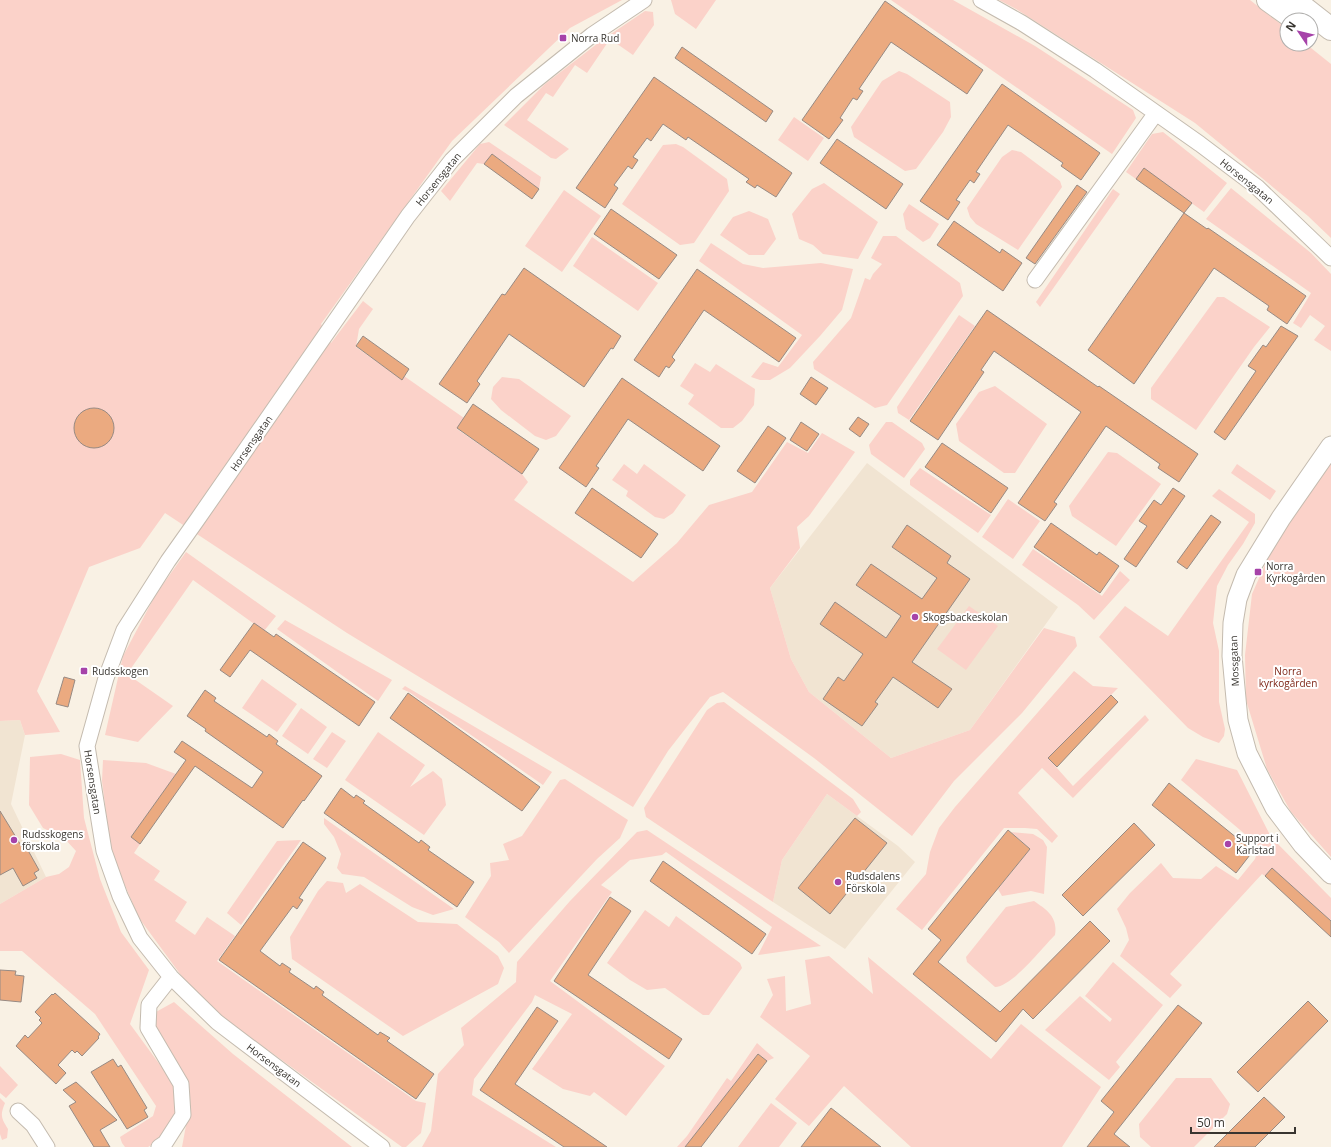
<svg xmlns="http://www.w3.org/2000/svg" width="1331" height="1147" font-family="'Open Sans',sans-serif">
<rect width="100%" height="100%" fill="#f9f1e4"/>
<path fill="#f1e4d2" d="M867,463L1058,607L970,730L891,758L809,692L791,659L770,588Z
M20,720L25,735L11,804L46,877L0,904V721Z
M827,794L898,846L915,862L845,949L773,902L782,860Z"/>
<path fill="#fbd2c9" d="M0,0H622L570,28L452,141L321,324L331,343L363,301L373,309L359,329L356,347L401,379L404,376L464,418L457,429L522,474L528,482L514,500L633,582L677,543L709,505L752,492L787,442L808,453L822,433L855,452L809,516L797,527L800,548L770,588L791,659L809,692L891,758L970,730L1044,628L1075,637L1077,646L1022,713L954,781L912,836L814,758L723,692L710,697L668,751L633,807L347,633L165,513L140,548L89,567L37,691L60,732L25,735L20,720L0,721Z
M671,0H716L696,29L675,14Z
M891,0H953L1035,46L1133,110L1136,118L1112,154Z
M999,0H1250L1287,29V44H1306L1331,64V238L1308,216L1195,123L1016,9Z
M645,11L653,12L654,25L633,55L610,39L587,73L575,65L553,97L546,93L527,120L569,149L556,159L551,158L504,125L545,84L602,40Z
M899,71L907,74L950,102L951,117L943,132L916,169L905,171L854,137L851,127L882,81Z
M794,117L824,138L808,161L778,140Z
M1163,132L1227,183L1204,212L1144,169L1136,179L1126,172L1152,134Z
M489,142L541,177L539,189L492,154L484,164L477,163L450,201L441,191L480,144Z
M676,144L683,147L727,179L729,191L694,243L680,245L622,204L663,145Z
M1012,150L1021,152L1060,181L1062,187L1018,250L976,224L970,217L967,208L1002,157Z
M824,183L878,222L858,259L823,254L813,245L799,239L792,214L812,189Z
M1231,188L1311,253L1331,274V351L1314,340L1325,326L1310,315L1301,328L1293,323L1311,293L1206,219Z
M1113,189L1120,194L1040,307L1036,302Z
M564,190L601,216L562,272L525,246Z
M909,204L939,224L930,238L923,242L906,229L903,214Z
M749,211L768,219L776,239L764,255H749L720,235L733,217Z
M883,236H896L960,283L963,296L887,405L875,408L814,369L813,362L851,318L865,278L870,280L873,274L882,264L871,258Z
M592,237L658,283L638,311L573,266Z
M711,243L743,264L763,268L821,263L853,269L842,310L820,336L790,368L770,380H760L751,377L763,362L778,367L802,335L699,261Z
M1217,297H1224L1270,327L1254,347L1196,430L1151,399V388L1180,348Z
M959,315L975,326L909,420L898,413L897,407Z
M695,363L710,372L716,364L755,389L754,405L742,421L733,428H721L688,404L694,395L680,386Z
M502,377L519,379L571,416L556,436L546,440L535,436L501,410L491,399L493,387Z
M995,386L1047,424L1015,473H1004L959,441L956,424L979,392Z
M886,422H892L922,443L925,449L904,478L871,454L869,445Z
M1108,452L1117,453L1161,484L1116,546L1072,516L1069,506Z
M1331,455V857L1291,812L1267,769L1246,700L1245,655L1252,594L1280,531Z
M624,464L637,474L644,464L686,495L673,513L664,519L655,517L626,496L628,491L612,480Z
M1237,464L1276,491L1270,500L1231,473Z
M920,468L991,515L978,533L910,485V480Z
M1219,489L1255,514V523L1243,544L1228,565L1217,586L1213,623L1219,651V702L1225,729L1224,736L1219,743L1203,737L1188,728L1099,637L1125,606L1168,636L1249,522L1212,496Z
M1008,499L1040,521L1013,559L982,537Z
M1033,549L1102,596L1120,571L1130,580L1094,620L1078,605L1022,565Z
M186,552L276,616L264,631L193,580L127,674L173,706L138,742L105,735L123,656L156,594Z
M969,606L998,626L966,670L937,649Z
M285,620L392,680L378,701L277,629Z
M1074,671L1093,686L1118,688L1048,758L1073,786L1145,715L1149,720L1073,798L1042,768L1018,793L1058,836L1052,843L1037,829L1025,828H1004L922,930L896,909L926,874L930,852L939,828L955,807Z
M262,679L297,704L277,732L242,708Z
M405,686L552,772L543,785L409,692L402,689Z
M724,702L853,799L861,812L857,816L827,794L782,860L773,902L646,817L644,808L707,710L717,703Z
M301,708L327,727L308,754L282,736Z
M332,732L346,741L327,768L313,759Z
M378,732L425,765L410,787L433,771L442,779L446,805L424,835L345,780Z
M61,754L80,760L84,818L100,879L121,932L149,970L130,1024L174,1084L177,1100L175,1118L162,1138L148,1147H125L122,1143L120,1137L153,1116L156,1106L95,1014L22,951H0V904L46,877L59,874L69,867L76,851L64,838L43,828L29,805L30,757Z
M1196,759L1237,770L1271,837L1331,898V921L1272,868L1265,876L1262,874L1170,974L1182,985L1170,998L1120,956L1129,940L1126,928L1117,909L1130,893L1161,863L1173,878L1201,879L1216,866L1238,880L1255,859L1259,846L1181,780Z
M103,760L146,763L176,774L131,837L140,844L134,853L160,871L154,880L187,902L175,921L195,935L207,917L235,936L217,961L416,1101L426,1103L421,1133L406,1147H402L225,1019L186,982L139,918L111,853L102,781Z
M565,779L628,820L620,838L597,859L509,953L499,942L465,917L491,876L490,863L509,860L503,844L522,836L560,780Z
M324,818L454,909L433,915L412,907L364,877L342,874L337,868L341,854L334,837L324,824Z
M647,830L821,946L758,955L772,927L666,852L662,855L630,860L601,885L612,892L550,981L665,1066L626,1116L594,1092L590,1096L563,1089L532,1069L572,1014L535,995L532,1002L474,1079L472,1095L556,1147H422L431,1131L438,1074L464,1045L461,1028L516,982L517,962L570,901L637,832Z
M1011,832L1033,834L1043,840L1047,847L1044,894L1031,891L1002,896L998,889L1030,849Z
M301,840L241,925L227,913L277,841Z
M327,881L343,883L346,893L360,884L418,922L457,924L498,956L504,968L498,984L403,1036L292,959L290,937L318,891Z
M1034,901C1047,910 1058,917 1055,935C1042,948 1013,986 995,987L967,962L966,957L1006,907Z
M645,910L669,927L676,916L740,963L742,968L709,1015H703L665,988L647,990L630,980L607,963Z
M829,956L873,994L868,957L991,1059L1021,1024L1101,1087L1062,1147H911L844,1086L809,1126L775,1099L810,1056L760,1017L773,995L767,979L785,976L786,1011L811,1004L805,960Z
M1113,962L1163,1005L1116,1062L1120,1067L1109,1080L1045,1030L1080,996L1110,1022L1112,1019L1085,996Z
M174,1002L233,1054L352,1147H182L187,1120V1087L145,1018Z
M757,1043L774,1058L767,1061L758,1054L685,1147H677L687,1136L727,1078L731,1081Z
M0,1066L18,1085L6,1098L0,1093Z
M1176,1078H1211L1230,1104L1227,1114L1194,1147H1151L1140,1137L1139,1124Z
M0,1098L5,1103C0,1115 1,1118 8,1129L7,1138L2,1140L0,1134Z
M771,1103L797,1123L779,1147H738Z"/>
<path fill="#ebaa80" stroke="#978a83" d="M885,1L983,70L967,94L891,42L859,89L863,91L857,100L853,98L840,118L843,120L829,139L802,120Z
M682,47L773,111L766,122L675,58Z
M654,77L792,173L776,197L757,185L755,188L746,182L749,179L688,137L686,140L663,124L651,141L647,138L633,157L638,160L632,169L628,166L614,185L618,188L605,208L576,188Z
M1002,84L1100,153L1081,180L1061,166L1063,163L1008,125L976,172L980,174L974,183L970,180L956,200L960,202L948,220L920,201Z
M837,139L903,184L886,209L820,163Z
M492,154L539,189L532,199L484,164Z
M1144,168L1192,203L1184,213L1136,179Z
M1077,185L1087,192L1035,264L1026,258Z
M611,209L677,255L659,279L594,234Z
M1184,213L1207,229L1208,228L1306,296L1287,324L1267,310L1269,306L1214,268L1134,384L1088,350Z
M954,221L1000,253L1002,249L1022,263L1003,291L937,245Z
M524,268L621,336L613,349L611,348L584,387L509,334L477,381L480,384L467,403L439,384L502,294L505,295Z
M697,269L796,338L779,362L704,310L672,357L675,360L669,368L666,366L659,377L634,360Z
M987,310L1098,387L1099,386L1198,454L1179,482L1158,468L1160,464L1106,426L1054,502L1057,504L1045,521L1018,503L1081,412L994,351L981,370L984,372L938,440L910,421Z
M1281,326L1298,336L1225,440L1214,432L1256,371L1248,366L1263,345L1266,347Z
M363,336L409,369L402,380L356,346Z
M811,377L828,388L816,405L800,394Z
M622,378L720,446L703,471L628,419L596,466L599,468L586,487L559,468Z
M473,404L539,449L522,474L457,428Z
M74 428a20 20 0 1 1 40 0a20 20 0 1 1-40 0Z
M858,417L869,424L860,437L849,429Z
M801,422L819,434L807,451L790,440Z
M768,426L786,438L755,483L737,471Z
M942,443L1008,488L991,513L925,467Z
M592,488L658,534L641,558L575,513Z
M1173,488L1185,496L1136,567L1124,559L1147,526L1139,521L1154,500L1161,505Z
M1211,515L1221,522L1187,569L1177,562Z
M1051,523L1097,555L1099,552L1119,566L1100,593L1034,547Z
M907,525L951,556L947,563L970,579L912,662L952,689L938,708L893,677L875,702L878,704L862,726L823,699L838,677L844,681L863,654L820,624L835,602L886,638L901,616L856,585L871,564L922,599L937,578L892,547Z
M254,623L274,637L276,634L375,702L359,726L250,650L230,677L220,670Z
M64,677L75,680L68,707L56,704Z
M205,690L216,698L214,701L267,737L269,734L278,741L276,744L322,776L304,801L303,800L283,828L195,766L140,844L131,837L186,760L174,752L182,741L252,788L263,772L205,731L206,729L187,716Z
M408,693L540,787L522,811L390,718Z
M1111,695L1118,702L1057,767L1048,758Z
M1169,783L1253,851L1236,873L1152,805Z
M341,788L354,798L356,795L365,801L363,803L419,843L421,840L430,847L428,850L474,882L457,907L324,813Z
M0,811L22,847L25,845L39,870L34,873L37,878L23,886L13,868L0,875Z
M855,818L887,843L830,914L798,888Z
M1134,823L1155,845L1083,916L1062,895Z
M1008,830L1030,849L938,962L1000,1012L1090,921L1110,941L1033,1019L1023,1009L996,1042L913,974L941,940L928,929Z
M303,842L326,858L299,898L303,900L297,909L293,906L260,951L280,966L282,963L291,969L289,972L314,989L316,986L324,992L322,995L378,1035L380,1032L390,1038L387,1041L434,1074L416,1099L219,960Z
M663,861L766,934L752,954L650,881Z
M1272,868L1331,921V937L1265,876Z
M610,897L631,911L588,975L682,1039L669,1059L554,981Z
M0,970L16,971L15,975L24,976L21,1002L0,1000Z
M55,993L100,1034L98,1037L99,1038L82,1056L77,1051L75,1053L72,1050L58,1065L66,1073L56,1084L16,1046L25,1035L28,1038L42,1023L39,1020L41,1018L35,1012L52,994L53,995Z
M1308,1001L1328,1021L1258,1092L1237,1072Z
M1178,1005L1202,1023L1114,1134L1130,1147H1087L1114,1112L1101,1101Z
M537,1007L558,1021L515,1084L607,1147H564L480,1090Z
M758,1054L767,1061L701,1147H685Z
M113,1059L118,1067L121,1065L147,1108L144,1110L148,1117L127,1129L91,1072Z
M76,1082L117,1120L100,1130L110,1147H94L69,1106L76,1102L63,1090Z
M1264,1097L1285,1117L1255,1147H1214Z
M831,1108L867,1136L881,1147H801Z"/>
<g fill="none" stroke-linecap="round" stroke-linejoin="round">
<defs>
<path id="minor" d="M981,0L1022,23L1095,70L1200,144L1257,187L1331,258
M1035,280L1156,113
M18,1111L33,1125L47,1147
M159,1147L165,1143L183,1115L181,1084L148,1028L149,1005L171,977
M382,1147L217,1022L171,977L140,938L120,896L104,851L87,746L106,678L124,630L168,561L197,520L408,216L452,160L516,96L592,35L644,0"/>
<path id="tertiary" d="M1331,446L1281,518L1246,575L1237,599L1233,623L1232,656L1238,720L1247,753L1275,808L1303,845L1331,874"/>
<path id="primary" d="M1268,0L1296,20
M1294,0L1331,29"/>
</defs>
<use href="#minor" stroke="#c4bbaf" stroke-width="17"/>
<use href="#tertiary" stroke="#c4bbaf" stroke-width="21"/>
<use href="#primary" stroke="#c4bbaf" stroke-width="24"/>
<use href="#minor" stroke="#fff" stroke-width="15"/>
<use href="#tertiary" stroke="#fff" stroke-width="19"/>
<use href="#primary" stroke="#fff" stroke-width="22"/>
</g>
<g fill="#a643a9" stroke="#fff" stroke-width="1.5">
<rect x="559" y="34" width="8" height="8" rx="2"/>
<rect x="1254" y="568" width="8" height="8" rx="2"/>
<circle cx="915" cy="617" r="4"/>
<rect x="80" y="667" width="8" height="8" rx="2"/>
<circle cx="14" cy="840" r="4"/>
<circle cx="1228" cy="844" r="4"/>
<circle cx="838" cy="882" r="4"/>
</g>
<g text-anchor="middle" stroke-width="4" stroke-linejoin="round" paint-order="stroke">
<g font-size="10" fill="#383530" stroke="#fff" text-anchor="start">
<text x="571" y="42">Norra Rud</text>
<text x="1266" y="570">Norra<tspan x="1266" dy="12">Kyrkogården</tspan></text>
<text x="923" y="621">Skogsbackeskolan</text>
<text x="92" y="675">Rudsskogen</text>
<text x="22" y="838">Rudsskogens<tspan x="22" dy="12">förskola</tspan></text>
<text x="1236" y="842">Support i<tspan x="1236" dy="12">Karlstad</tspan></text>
<text x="846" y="880">Rudsdalens<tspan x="846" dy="12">Förskola</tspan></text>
</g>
<g font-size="10" fill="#383530" stroke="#fff">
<text transform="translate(438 179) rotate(-51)" y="4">Horsensgatan</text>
<text transform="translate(1247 181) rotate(39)" y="4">Horsensgatan</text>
<text transform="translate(251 443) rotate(-55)" y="4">Horsensgatan</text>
<text transform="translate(1234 661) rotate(-92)" y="4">Mossgatan</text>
<text transform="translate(93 782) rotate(81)" y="4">Horsensgatan</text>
<text transform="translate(274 1065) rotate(37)" y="4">Horsensgatan</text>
</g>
<g font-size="10" fill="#7e2516" stroke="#fff">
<text x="1288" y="675">Norra<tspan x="1288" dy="12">kyrkogården</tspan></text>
</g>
</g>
<g transform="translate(1299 32) rotate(305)"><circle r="19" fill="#ffffff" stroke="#afaeac"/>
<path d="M0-3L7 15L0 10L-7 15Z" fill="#a643a9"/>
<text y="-6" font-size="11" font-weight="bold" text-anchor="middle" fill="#383530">N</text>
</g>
<path d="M1191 1127v6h104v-6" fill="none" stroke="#383530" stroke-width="2"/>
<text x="1197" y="1127" font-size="12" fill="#383530" stroke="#ffffff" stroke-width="3" paint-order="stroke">50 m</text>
</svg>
